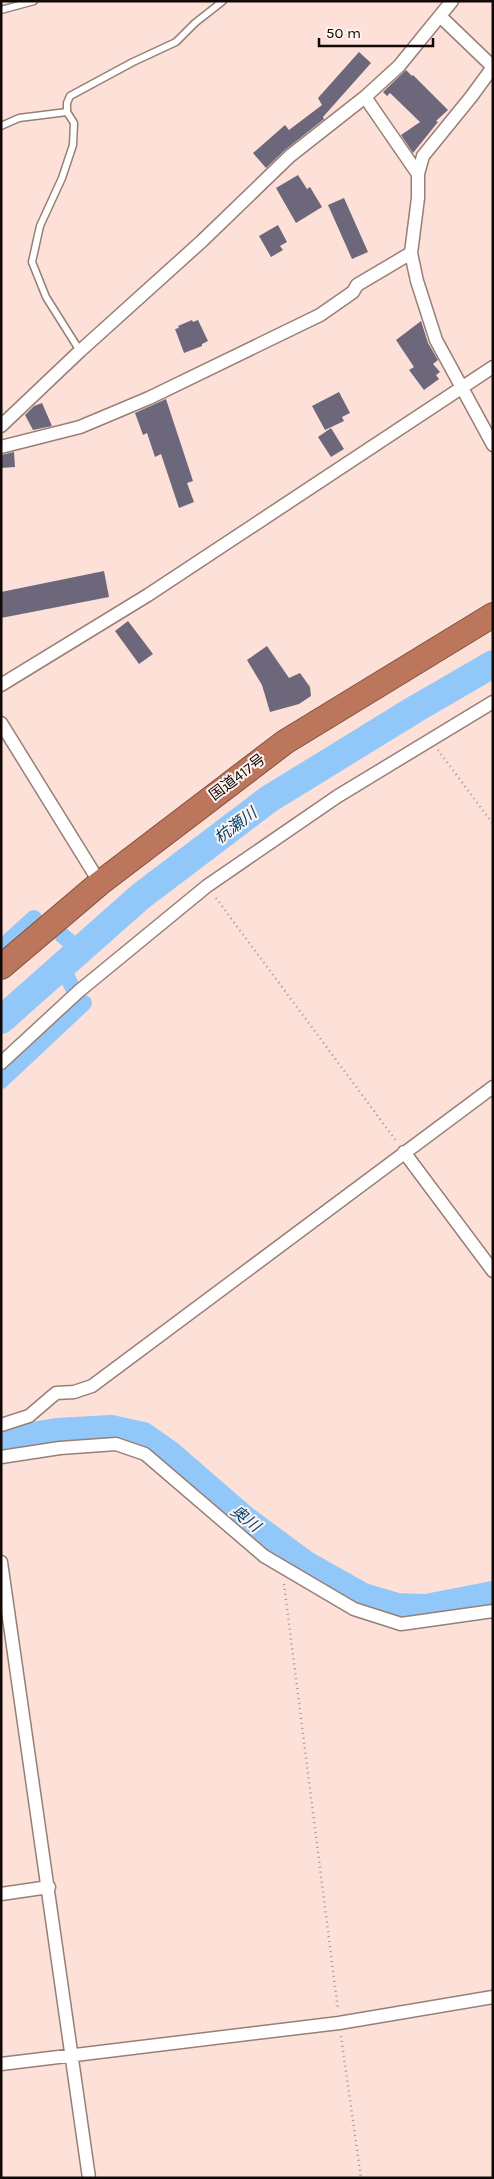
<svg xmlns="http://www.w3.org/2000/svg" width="494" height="2179" font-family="Karla,'Noto Sans JP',sans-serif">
<rect width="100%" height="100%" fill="#fde1d8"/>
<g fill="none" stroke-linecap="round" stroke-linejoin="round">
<path stroke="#91c8f9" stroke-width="16" d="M62,935L79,950
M1,948L34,918
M61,966L73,988
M1,1081L84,1003"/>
<path stroke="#91c8f9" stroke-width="28" d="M1,1020L141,896L269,799L417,708L493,664
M1,1441L57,1432L111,1429L143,1436L170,1455L245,1520L306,1565L363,1597L397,1607L426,1608L493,1595"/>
</g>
<path fill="#6d677c" d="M359,52L371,63L323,117L324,119L285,150L266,168L253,153L285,125L289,130L322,105L318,98Z
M406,70L412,76L413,75L448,110L436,121L438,122L413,153L401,135L420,122L390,93L387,96L383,92Z
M298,175L307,189L310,187L322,207L296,223L276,188Z
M344,198L368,252L352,259L328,205Z
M278,225L287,242L280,246L283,250L271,257L259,236Z
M192,320L193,322L198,320L208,341L202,344V346L184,353L175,329L179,328L178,326Z
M421,321L428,343L438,360L433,364L440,372L436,375L439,379L424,390L409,370L414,367L396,340Z
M339,392L350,413L342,417L344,421L325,430L312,406Z
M166,399L193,481L187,483L194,502L179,508L161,454L155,457L147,433L143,435L135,413Z
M42,403L52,426L33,430L25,415L34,406Z
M331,428L344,449L331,457L318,437Z
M14,452L15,467L1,468V455Z
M104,571L109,597L1,618V592Z
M128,621L153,654L139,664L115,631Z
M267,646L289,678L300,673L310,687L311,696L299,704L270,712L262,685L247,660Z"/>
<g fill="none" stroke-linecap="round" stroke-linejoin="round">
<defs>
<path id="lane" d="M1,10L34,1
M67,112V103L70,96L133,62L176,42L195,23L223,1
M1,126L19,118L67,112L74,123L73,145L62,178L40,226L32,262L46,297L80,351"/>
<path id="street" d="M441,17L493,67
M493,67L471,97L423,156L418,174V198L411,253L417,281L436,340L493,445
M365,97L418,174
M1,426L80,351L202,241L290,156L365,97L399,66L452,1
M1,447L80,427L149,398L320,315L353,292L357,285L411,253
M1,685L148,595L493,367
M1,723L100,883
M1,1063L79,991L207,886L338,796L493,702
M404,1152L493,1271
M1,1425L29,1416L56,1393L74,1392L92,1386L493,1087
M1,1457L60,1448L116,1444L145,1454L264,1556L354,1609L401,1624L493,1611
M1,1562L89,2178
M1,1894L49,1887
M1,2064L339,2023L493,1997"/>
<path id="highway" d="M1,967L100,883L285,742L493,615"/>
</defs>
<use href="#lane" stroke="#977f76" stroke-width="9"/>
<use href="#street" stroke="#977f76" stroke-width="15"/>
<use href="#highway" stroke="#80503e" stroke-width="26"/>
<path stroke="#a9948e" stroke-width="2.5" stroke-dasharray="1 4" stroke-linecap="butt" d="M438,750L493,824
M216,898L397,1142
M284,1584L338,2010
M341,2036L361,2178"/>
<use href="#lane" stroke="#fff" stroke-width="6"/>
<use href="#street" stroke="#fff" stroke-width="12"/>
<use href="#highway" stroke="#bc765c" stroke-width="24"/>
</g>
<g text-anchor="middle" stroke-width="4" stroke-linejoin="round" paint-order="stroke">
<g font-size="15" fill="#120907" stroke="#fef3ef">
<text transform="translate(237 777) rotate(-37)" y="5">国道417号</text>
</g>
<g font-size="16" font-style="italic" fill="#014370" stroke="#fef3ef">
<text transform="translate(235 825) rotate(-37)" y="6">杭瀬川</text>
<text transform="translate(246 1518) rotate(38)" y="6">奥川</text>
</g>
</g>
<rect width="494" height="2179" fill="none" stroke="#120907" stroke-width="5"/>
<path d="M319 38v8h114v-8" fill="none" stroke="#120907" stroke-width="2.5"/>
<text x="326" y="38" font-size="15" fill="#120907" stroke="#fef3ef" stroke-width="4" paint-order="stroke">50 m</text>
</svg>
